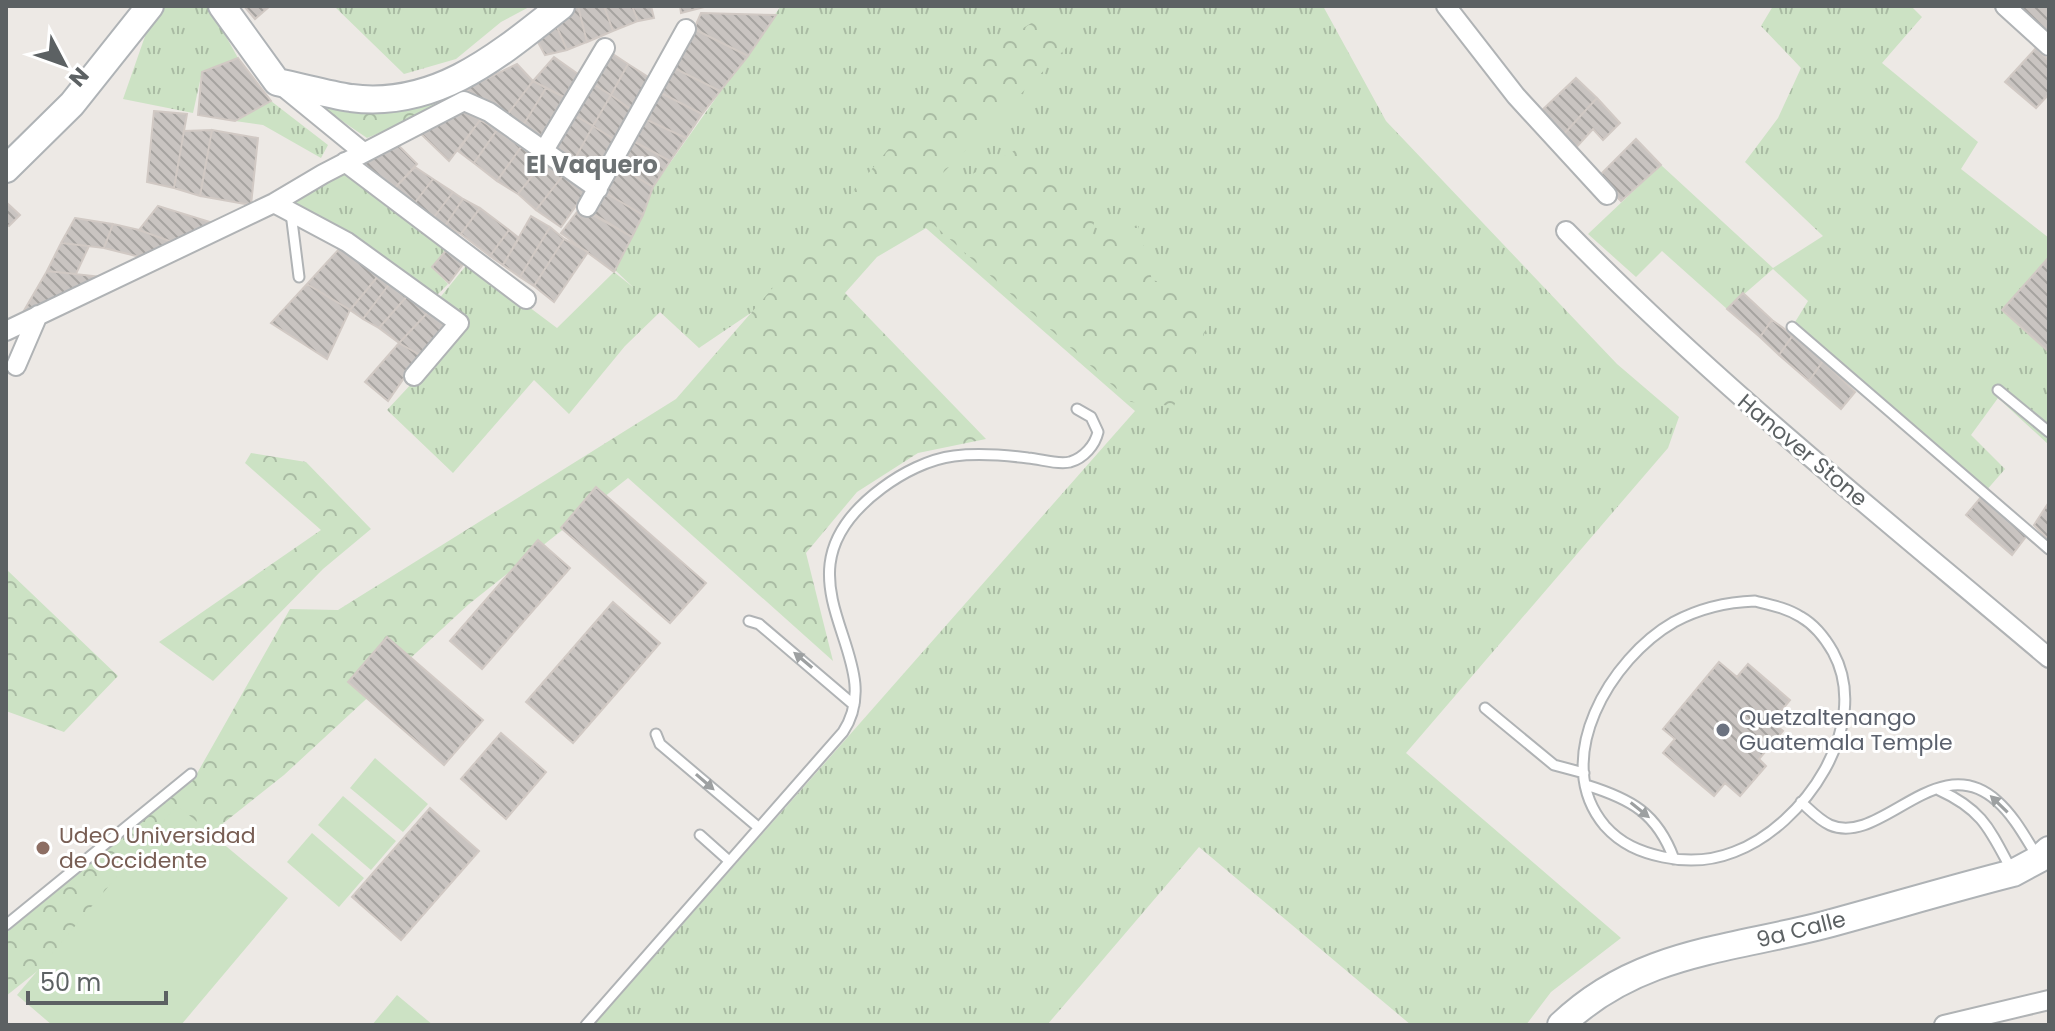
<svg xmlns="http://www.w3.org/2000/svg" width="2055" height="1031" font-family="Poppins,sans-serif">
<defs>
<pattern id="grass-tufts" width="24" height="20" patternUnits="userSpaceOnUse" patternTransform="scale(2)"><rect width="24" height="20" fill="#cce2c4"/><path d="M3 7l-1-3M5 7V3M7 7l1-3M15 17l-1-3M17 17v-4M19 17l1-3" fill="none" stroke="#a9bba3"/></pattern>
<pattern id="forest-crowns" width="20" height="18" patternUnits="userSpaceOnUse" patternTransform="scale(2)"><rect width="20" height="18" fill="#cce2c4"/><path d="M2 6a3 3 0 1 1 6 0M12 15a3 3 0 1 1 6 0" fill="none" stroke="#a9bba3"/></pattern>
<pattern id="building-back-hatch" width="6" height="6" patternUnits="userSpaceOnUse" patternTransform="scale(2)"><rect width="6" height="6" fill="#c9c4c1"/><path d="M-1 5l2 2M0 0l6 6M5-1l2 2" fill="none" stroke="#a6a3a0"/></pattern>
</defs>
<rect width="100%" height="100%" fill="#ede9e5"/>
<path fill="url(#grass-tufts)" d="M160,6H209L238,58L202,72L193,113L123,99L150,22Z
M334,6H531L501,22L456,59L404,74Z
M781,6H1323L1386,121L1617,364L1679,417L1668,448L1406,753L1621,938L1551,992L1526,1025H1411L1199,847L1047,1025H594L1135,411L904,209L699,348L660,312L625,346L569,414L534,380L453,473L387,410L467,324L438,300L469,262L557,328L614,272L634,288L615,270L653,187Z
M1773,6H1911L1922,17L1882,63L1978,142L1961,169L2049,238V257L2002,310L2049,352V445L1998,398L1971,435L2005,469L1985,492L1792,327L1808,301L1773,269L1727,309L1662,251L1636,277L1588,234L1661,165L1773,268L1823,236L1745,162L1778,118L1801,68L1761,26Z
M271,101L328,145L321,158L263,125L235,121Z
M344,168L449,247L432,267L448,284L434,298L284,203Z"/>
<path fill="url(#forest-crowns)" d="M1046,14L1068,46L940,176L953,185L1026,144L1095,214L1092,239L1138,225L1152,280L1185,288L1210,320L1174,406L1131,402L933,224L877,257L845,293L986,439L918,453L857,492L806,553L833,661L628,478L469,604L284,775L6,996V933L195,777L290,609L338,610L676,399L791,267L952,72Z
M438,94L448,105L367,138L317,104Z
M251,453L306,462L371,529L323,569L213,681L159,642L321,530L245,463Z
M6,569L118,676L64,732L6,711Z"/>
<path fill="#cce2c4" d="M375,758L428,804L403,832L350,788Z
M343,796L396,841L371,870L318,825Z
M177,805L288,898L181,1025H52L17,995Z
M312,833L364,878L339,907L287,862Z
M397,995L433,1025H372Z"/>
<path fill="url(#building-back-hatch)" stroke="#d1c9c4" stroke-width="2" d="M244,6H270L255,19Z
M570,6H578L587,42L567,50L553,18Z
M578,6H604L613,31L587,42Z
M604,6H632L638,21L613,31Z
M632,6H651L654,18L638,21Z
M680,6H708L681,13Z
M2014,6H2049V36Z
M701,13L776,15L748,56L694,29Z
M553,18L567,50L545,55L533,33Z
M694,29L748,56L720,91L674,68Z
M2036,48L2049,61V94L2036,108L2005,82Z
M610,52L628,64L611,95L590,82Z
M554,57L578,74L564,97L533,81Z
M238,58L271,101L235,121L198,115L202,72Z
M517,64L533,81L507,115L465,89Z
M628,64L653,80L633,111L611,95Z
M674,68L720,91L702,114L661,93Z
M1576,78L1597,98L1562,136L1538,114Z
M533,81L546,88L524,124L507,115Z
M590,82L611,95L593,126L572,114Z
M546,88L564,97L540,137L524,124Z
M661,93L702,114L686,138L645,119Z
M611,95L633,111L617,141L593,126Z
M1597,98L1620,123L1603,140L1593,129L1573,151L1562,136Z
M464,107L480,120L449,161L416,129Z
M154,111L187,114L174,188L147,182Z
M572,114L593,126L572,164L551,149Z
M645,119L686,138L670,161L633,141Z
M480,120L497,130L474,163L458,151Z
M593,126L617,141L596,177L572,164Z
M212,130L258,138L251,205L200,196Z
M212,130L200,196L174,188L184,131Z
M497,130L521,147L497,181L474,163Z
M1636,139L1661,165L1621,201L1598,177Z
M633,141L670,161L653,187L618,166Z
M397,144L417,164L393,190L359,165Z
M521,147L544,161L518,194L497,181Z
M544,161L564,174L536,210L518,194Z
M618,166L653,187L643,215L604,192Z
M415,167L433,179L414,204L393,190Z
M564,174L587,190L561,227L536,210Z
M433,179L453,192L434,217L414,204Z
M453,192L463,199L445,226L434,217Z
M604,192L643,215L632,237L592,213Z
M463,199L480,208L461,234L445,226Z
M6,202L20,215L9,226L6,224Z
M158,206L210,222L175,243L139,230Z
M480,208L509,230L490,256L461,234Z
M580,208L632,237L614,272L561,233Z
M531,216L550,227L520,277L503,265Z
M75,218L113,224L104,248L61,243Z
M113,224L139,230L175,243L144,258L104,248Z
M550,227L564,239L534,286L520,277Z
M509,230L519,238L503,265L490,256Z
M564,239L588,252L554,302L534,286Z
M61,243L89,246L76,274L47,271Z
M449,247L467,259L449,283L432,267Z
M340,248L379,275L350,310L307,284Z
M2049,257V352L2002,310Z
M47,271L103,277L22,314Z
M379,275L390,283L363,319L350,310Z
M390,283L408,295L379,328L363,319Z
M307,284L350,310L327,359L271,323Z
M1743,293L1772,320L1760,337L1727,309Z
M408,295L431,309L399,343L379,328Z
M431,309L451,323L420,355L399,343Z
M1772,320L1793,335L1779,355L1760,337Z
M1793,335L1823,361L1809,381L1779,355Z
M399,343L420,355L388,401L365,382Z
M1823,361L1855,392L1841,409L1809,381Z
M596,487L706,583L670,623L561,528Z
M1982,496L2028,534L2012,555L1966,515Z
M2047,505L2049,507V540L2034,525Z
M538,540L570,568L482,669L450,641Z
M613,602L660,643L573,743L526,702Z
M387,637L483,720L444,765L348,682Z
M1719,662L1737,677L1748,664L1790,700L1772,722L1783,731L1759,759L1766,766L1740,796L1725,783L1714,796L1663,753L1675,739L1663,729Z
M501,733L546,772L506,819L461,779Z
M430,808L479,851L401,940L352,897Z"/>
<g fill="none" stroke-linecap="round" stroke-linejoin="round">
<defs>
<path id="lane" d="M291,213L299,277
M1792,327L2049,549
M1998,390L2049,432
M1755,601C1771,605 1787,608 1801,617C1815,625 1825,638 1833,652C1873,725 1804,826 1734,852C1711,861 1686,862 1663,857C1640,852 1621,844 1605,826C1549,760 1611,658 1674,622C1700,608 1726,602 1755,601Z
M749,621L759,624L854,705
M1485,708L1554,765L1584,773
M656,734L660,744L758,827
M1586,785C1631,799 1657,813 1674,859
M1939,790C1983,810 1990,830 2012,871
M1801,802C1810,810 1819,820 1830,825C1881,847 1937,747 1997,801C2014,816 2025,837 2037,856
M700,835L728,860
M6,925L191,774
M586,1025L843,732C894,655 761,578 882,488C902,473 929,459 954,456C978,453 1004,455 1028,458C1041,459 1057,465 1070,462C1084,458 1095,445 1098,432L1091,417L1077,409"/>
<path id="street" d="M1446,6L1516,96L1607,195
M2005,6L2049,46
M281,85L363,152
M543,152L605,48
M345,162L526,299
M274,203L347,242L459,323L414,376
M587,207L686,29
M1566,231C1716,385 1885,519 2049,658
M6,331L274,203L323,174L464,101L489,112L598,189
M16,366L38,315
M1944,1025L2049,1000"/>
<path id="secondary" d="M222,6L277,82C302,87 326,94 351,98C436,109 498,56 561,6
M6,169L72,104L150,6
M1561,1025C1637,952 1728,950 1824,925C1887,908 1950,889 2013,873L2039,859L2049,850"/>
</defs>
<use href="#lane" stroke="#b0b3b5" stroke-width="13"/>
<use href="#street" stroke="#b0b3b5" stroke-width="22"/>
<use href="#secondary" stroke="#afb3b6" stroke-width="30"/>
<use href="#lane" stroke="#fff" stroke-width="9"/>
<use href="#street" stroke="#fff" stroke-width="18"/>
<use href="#secondary" stroke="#fff" stroke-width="26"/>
</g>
<defs><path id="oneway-solid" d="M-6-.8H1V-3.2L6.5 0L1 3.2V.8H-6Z" transform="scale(2)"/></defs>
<g fill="#9da0a1">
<use href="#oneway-solid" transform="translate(803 660) rotate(-140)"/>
<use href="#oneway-solid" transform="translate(705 782) rotate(41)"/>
<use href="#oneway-solid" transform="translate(1999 804) rotate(-136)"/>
<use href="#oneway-solid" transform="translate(1640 810) rotate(39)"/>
</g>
<circle fill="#6b7280" stroke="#fff" stroke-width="3" cx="1723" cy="730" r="8"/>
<circle fill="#8d6e63" stroke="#fff" stroke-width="3" cx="43" cy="848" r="8"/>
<g text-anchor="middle" stroke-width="6" stroke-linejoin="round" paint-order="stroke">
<g font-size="22" fill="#5c6163" stroke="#fff">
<text transform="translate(1803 450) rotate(40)" y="8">Hanover Stone</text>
<text transform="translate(1801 929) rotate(-14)" y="8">9a Calle</text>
</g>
<g font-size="22" fill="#5b616d" stroke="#fff" text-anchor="start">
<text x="1739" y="725">Quetzaltenango<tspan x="1739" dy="25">Guatemala Temple</tspan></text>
</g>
<g font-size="22" fill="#785e54" stroke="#fff" text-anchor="start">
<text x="59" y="843">UdeO Universidad<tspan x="59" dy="25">de Occidente</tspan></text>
</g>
<g font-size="24" font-weight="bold" fill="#6e7375" stroke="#fff">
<text x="592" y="173">El Vaquero</text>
</g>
</g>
<rect width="2055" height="1031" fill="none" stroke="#5c6163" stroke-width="16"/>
<g transform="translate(64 64) rotate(131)" stroke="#ffffff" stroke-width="6" paint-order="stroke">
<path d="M0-6L14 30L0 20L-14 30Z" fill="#5c6163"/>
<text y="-12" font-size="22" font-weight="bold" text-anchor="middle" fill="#5c6163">N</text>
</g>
<path d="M28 991v12h138v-12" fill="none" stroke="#5c6163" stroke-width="4"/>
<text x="40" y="991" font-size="24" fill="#5c6163" stroke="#ffffff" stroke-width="6" paint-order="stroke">50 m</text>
</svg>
